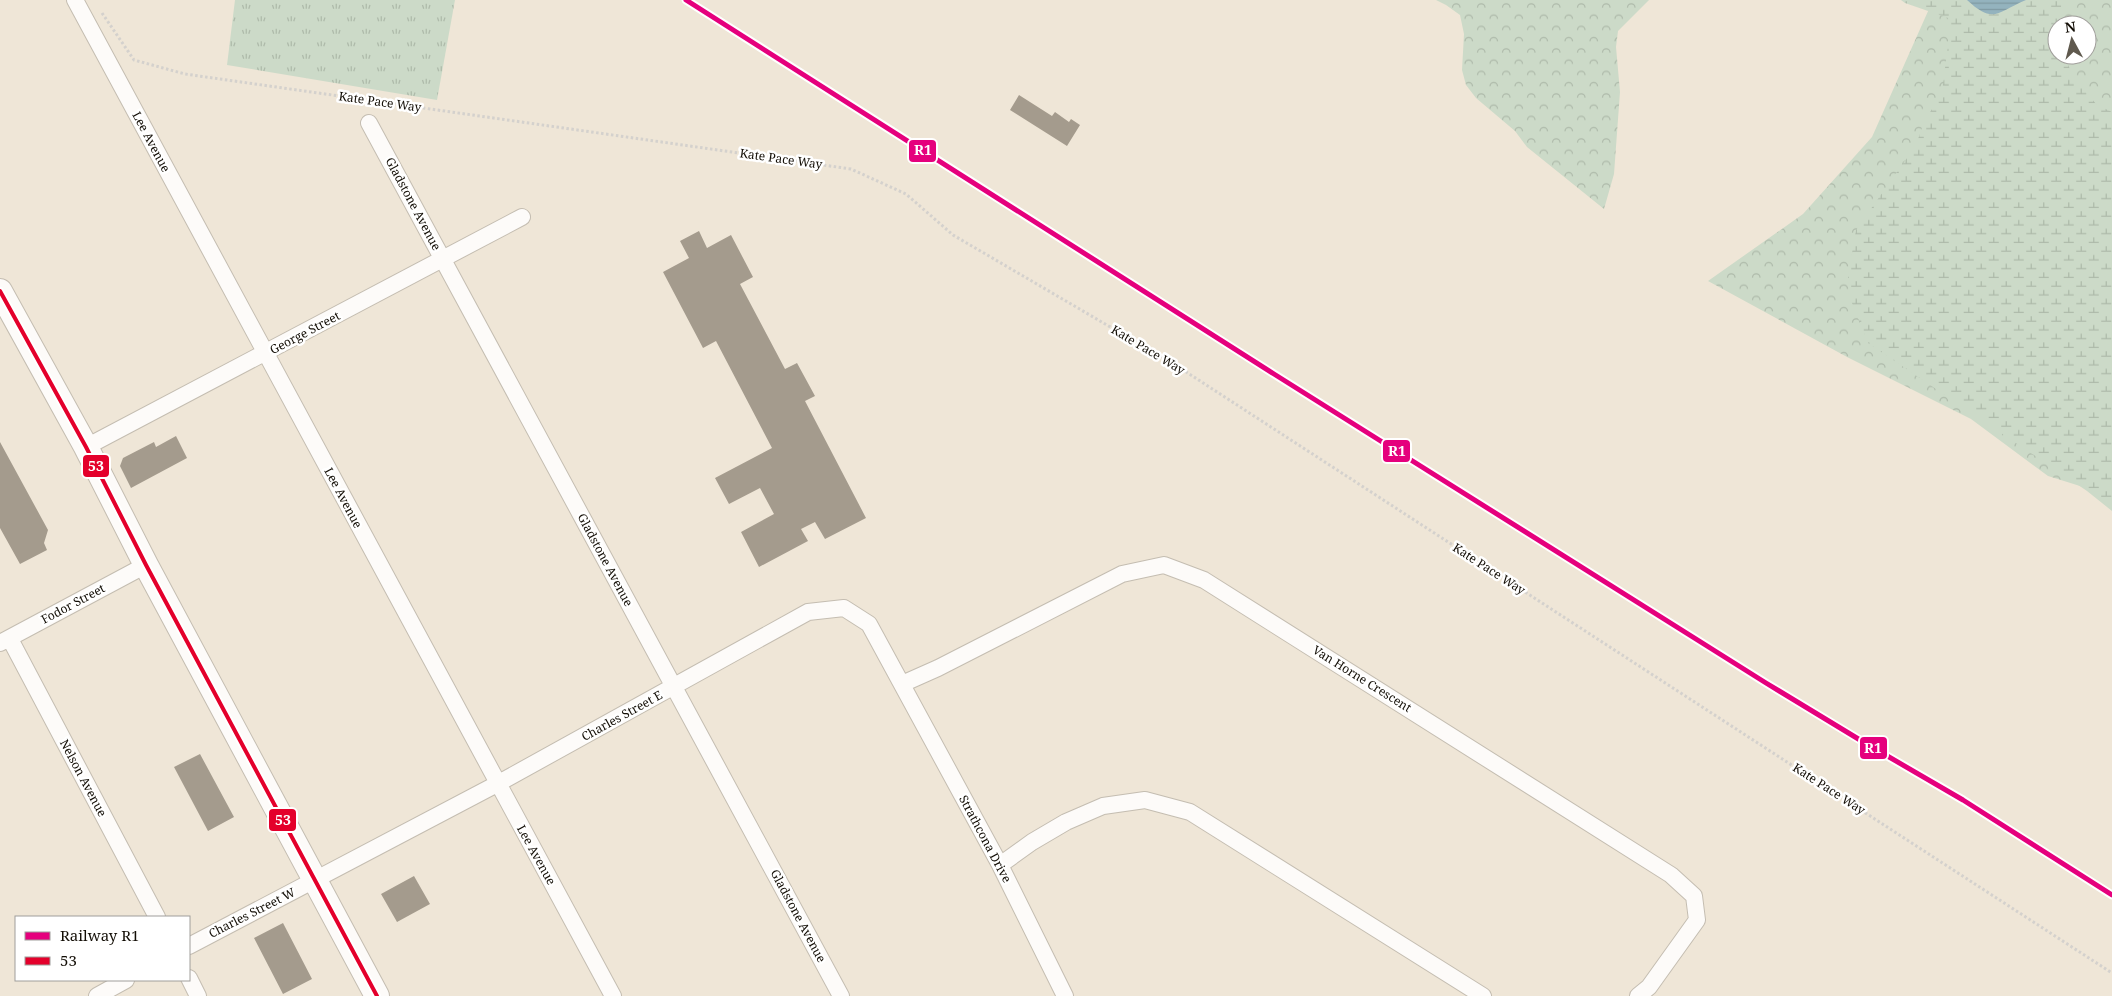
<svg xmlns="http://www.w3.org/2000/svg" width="2112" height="996" font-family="'Noto Serif',serif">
<defs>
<pattern id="forest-crowns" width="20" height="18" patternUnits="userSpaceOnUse" patternTransform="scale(1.25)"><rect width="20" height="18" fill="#ccdac8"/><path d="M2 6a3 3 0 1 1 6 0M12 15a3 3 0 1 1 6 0" fill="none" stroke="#aebaaa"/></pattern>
<pattern id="wetland-marsh" width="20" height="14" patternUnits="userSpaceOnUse" patternTransform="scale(1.25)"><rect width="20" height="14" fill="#ccdac8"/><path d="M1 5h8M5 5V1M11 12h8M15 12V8" fill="none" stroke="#aebaaa"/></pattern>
<pattern id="park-tufts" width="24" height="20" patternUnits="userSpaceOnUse" patternTransform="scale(1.25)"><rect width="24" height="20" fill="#ccdac8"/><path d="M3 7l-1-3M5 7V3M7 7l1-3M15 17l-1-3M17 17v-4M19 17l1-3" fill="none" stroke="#aebaaa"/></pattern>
<pattern id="water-rules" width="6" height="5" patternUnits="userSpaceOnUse" patternTransform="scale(1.25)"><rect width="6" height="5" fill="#94b3be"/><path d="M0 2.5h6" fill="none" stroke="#7f99a2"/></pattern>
</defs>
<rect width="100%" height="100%" fill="#efe6d7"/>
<path fill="url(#forest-crowns)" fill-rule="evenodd" d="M1436,0H1649L1618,31L1616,47L1620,92L1614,174L1604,209L1527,147L1515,131L1476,98L1466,85L1462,70L1464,34L1460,15L1446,5Z
M1933,0H2112V496L2048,476L1971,419L1847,357L1708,281L1803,214L1872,137ZM2057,25H2087V55H2057Z"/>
<path fill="url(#wetland-marsh)" d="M1901,0H2062L2059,25H2057V55H2063L2076,81L2097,105L2112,112V511L2087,491L1868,343L1850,298L1848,277L1856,230L1916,145L1924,122L1942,93L1951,19L1905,3Z"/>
<path fill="url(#park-tufts)" d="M235,0H455L437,100L227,65Z"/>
<path fill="url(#water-rules)" d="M1967,0H2026C1997,12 1994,25 1967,0Z"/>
<path fill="#a49b8d" d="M1019,95L1052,116L1055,112L1069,122L1071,119L1080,125L1067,146L1010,110Z
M699,231L707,248L731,235L753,277L740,284L785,369L797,363L815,396L805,401L866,518L825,539L815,522L801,529L808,541L759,567L741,532L774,514L760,488L729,504L715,478L772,448L716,341L703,348L663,272L689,258L680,241Z
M176,436L187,458L131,488L120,466L123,458L154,442L156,447Z
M0,442L48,530L44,543L47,550L20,564L0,528Z
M200,754L234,817L208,831L174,767Z
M414,876L430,904L397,922L381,894Z
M283,923L312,979L283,994L254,938Z"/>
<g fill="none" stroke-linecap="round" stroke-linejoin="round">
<defs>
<path id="minor" d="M75,0L613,996
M369,123L841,996
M86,447L522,217
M10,639L157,917
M0,643L146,565
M902,684L938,668L1122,574L1164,565L1204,580L1671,875L1694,896L1697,920L1649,987L1638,996
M1000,865L1032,842L1066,822L1103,806L1145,800L1190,812L1483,996
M189,946L497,784L808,612L844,608L869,624L1000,865L1065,996
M189,978L198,996
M97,996L126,980"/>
<path id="secondary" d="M0,291L86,447L146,565L377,996"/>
</defs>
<use href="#minor" stroke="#c4bdb1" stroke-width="18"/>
<use href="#secondary" stroke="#c4bdb1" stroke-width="26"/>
<path stroke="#d4d1cd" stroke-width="3" stroke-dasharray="2.5 2.5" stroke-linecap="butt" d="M102,13L134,60L185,74L851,169L906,194L953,235L1177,366L2112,973"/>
<use href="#minor" stroke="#fdfbf9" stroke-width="16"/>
<use href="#secondary" stroke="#fdfbf9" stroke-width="24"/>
<defs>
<path id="bus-1" d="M0,291L86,447L146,565L377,996"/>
</defs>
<use href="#bus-1" stroke="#fff" stroke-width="8"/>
<use href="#bus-1" stroke="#e4002b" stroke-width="4"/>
<defs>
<path id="rail-1" d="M686,0L1274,374L1766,683L1865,743L1963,800L2112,895"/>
</defs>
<use href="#rail-1" stroke="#fff" stroke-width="9"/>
<use href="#rail-1" stroke="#e5007d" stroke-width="5"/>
</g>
<g text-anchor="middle" stroke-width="5" stroke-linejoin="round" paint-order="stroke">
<g font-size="12" fill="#120d05" stroke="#fff">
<text transform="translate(380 102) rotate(8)" y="4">Kate Pace Way</text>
<text transform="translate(151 142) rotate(62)" y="4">Lee Avenue</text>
<text transform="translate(781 159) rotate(8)" y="4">Kate Pace Way</text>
<text transform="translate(413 204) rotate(62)" y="4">Gladstone Avenue</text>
<text transform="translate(305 333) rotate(-28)" y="4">George Street</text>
<text transform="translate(1148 350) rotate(31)" y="4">Kate Pace Way</text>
<text transform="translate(343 498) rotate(62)" y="4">Lee Avenue</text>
<text transform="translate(605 560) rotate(62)" y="4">Gladstone Avenue</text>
<text transform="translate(1489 569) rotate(33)" y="4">Kate Pace Way</text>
<text transform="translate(73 604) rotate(-28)" y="4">Fodor Street</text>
<text transform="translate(1362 679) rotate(32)" y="4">Van Horne Crescent</text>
<text transform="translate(622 716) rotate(-29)" y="4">Charles Street E</text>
<text transform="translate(83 778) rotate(62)" y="4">Nelson Avenue</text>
<text transform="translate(1829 789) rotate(33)" y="4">Kate Pace Way</text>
<text transform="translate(985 839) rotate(62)" y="4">Strathcona Drive</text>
<text transform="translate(536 855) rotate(61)" y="4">Lee Avenue</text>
<text transform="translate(252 913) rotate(-27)" y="4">Charles Street W</text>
<text transform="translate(798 916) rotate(62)" y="4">Gladstone Avenue</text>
</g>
</g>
<g stroke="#fff" stroke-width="2">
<rect x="908" y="139" width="29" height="24" rx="5" fill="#e5007d"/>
<rect x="1382" y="439" width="29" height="24" rx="5" fill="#e5007d"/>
<rect x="82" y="454" width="28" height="24" rx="5" fill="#e4002b"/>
<rect x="1859" y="736" width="29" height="24" rx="5" fill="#e5007d"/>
<rect x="268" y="808" width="29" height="24" rx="5" fill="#e4002b"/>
</g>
<g font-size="14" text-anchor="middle" font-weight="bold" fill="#fff">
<text x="923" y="155">R1</text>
<text x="1397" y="456">R1</text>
<text x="96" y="471">53</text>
<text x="1873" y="753">R1</text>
<text x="283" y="825">53</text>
</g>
<rect x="15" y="916" width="175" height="65" fill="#ffffff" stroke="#a09e9b"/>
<rect x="25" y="932" width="25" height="8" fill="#e5007d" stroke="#a09e9b"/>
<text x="60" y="941" font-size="15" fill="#120d05">Railway R1</text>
<rect x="25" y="957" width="25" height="8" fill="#e4002b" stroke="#a09e9b"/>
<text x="60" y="966" font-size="15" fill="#120d05">53</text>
<g transform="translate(2072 40) rotate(353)"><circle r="24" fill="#ffffff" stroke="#a09e9b"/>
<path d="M0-4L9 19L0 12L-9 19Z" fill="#5f594e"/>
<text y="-8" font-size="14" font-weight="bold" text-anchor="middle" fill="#120d05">N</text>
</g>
</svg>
